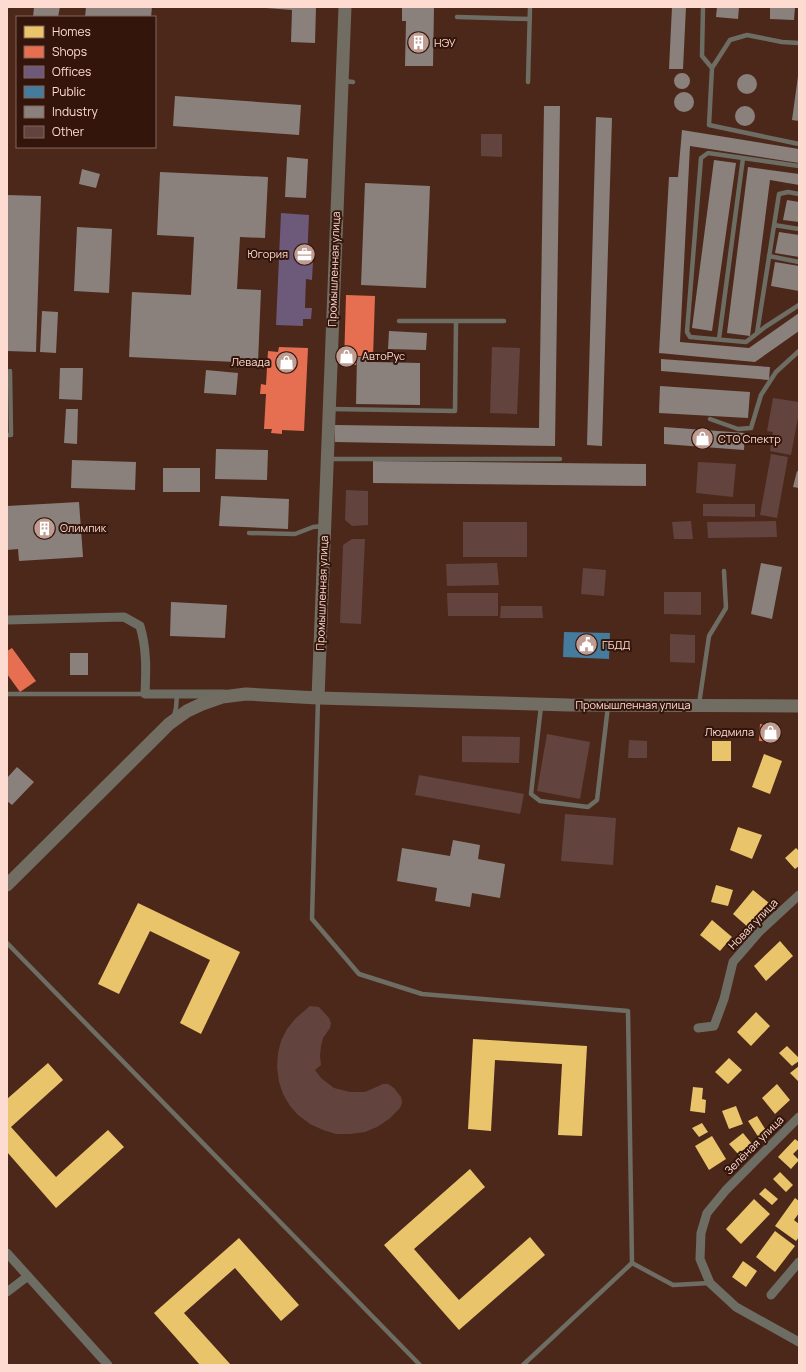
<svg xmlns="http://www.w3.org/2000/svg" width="806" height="1372" font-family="Manrope,sans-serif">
<rect width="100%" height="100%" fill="#4c281b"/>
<path fill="#e9c46a" d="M712,741H731V761H712Z
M764,754L782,761L770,794L752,787Z
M738,827L762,835L752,859L730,850Z
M796,848L799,851V866L795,869L785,858Z
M716,885L733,890L728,906L711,902Z
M753,890L769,903L749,928L733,914Z
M138,903L240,952L201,1034L180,1023L210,960L150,931L119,994L98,984Z
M712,920L732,937L720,951L700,935Z
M780,941L793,956L766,981L754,966Z
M756,1012L770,1026L751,1046L737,1032Z
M473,1039L587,1046L582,1136L558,1135L562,1064L495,1060L491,1131L468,1129Z
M787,1046L799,1058V1061L792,1066L779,1053Z
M729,1058L742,1070L728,1084L715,1072Z
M48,1063L63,1080L11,1127L56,1177L108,1130L124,1147L56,1208L7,1152V1099Z
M799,1066V1082L790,1073Z
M777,1084L790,1100L775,1114L762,1098Z
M693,1087L703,1088L702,1099L706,1100L705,1113L690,1111Z
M736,1106L743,1124L729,1129L722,1111Z
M757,1116L767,1132L759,1138L748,1121Z
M702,1123L708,1132L699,1137L692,1128Z
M743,1133L752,1144L738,1154L729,1144Z
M712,1136L726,1159L709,1170L695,1146Z
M795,1139L799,1142V1148L793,1154L799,1160L791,1169L778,1157Z
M470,1169L485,1187L414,1249L459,1300L530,1237L545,1255L459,1330L384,1245Z
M780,1172L793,1185L786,1192L773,1179Z
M765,1188L778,1199L772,1205L759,1194Z
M795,1198L799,1201V1213L794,1220L799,1224V1237L796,1241L775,1226Z
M754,1199L770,1214L741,1244L726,1229Z
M775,1231L795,1246L775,1272L756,1257Z
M239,1238L299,1305L281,1321L235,1268L184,1313L231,1365H200L154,1313Z
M743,1261L757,1271L746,1287L732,1277Z"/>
<path fill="#e76f51" d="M346,295L375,296L373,357L357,356L356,365L344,364Z
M279,347L308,348L304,431L282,430V434L271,433L272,429H264L266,394H260L261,384L266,385L268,351L278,352Z
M12,648L36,681L20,692L7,674V651Z
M760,724L779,726L777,742L759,741Z"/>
<path fill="#6d597a" d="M281,213L309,215L307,261H313L312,280L306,279L305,308H312L311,319H303V326L276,325Z"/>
<path fill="#457b9d" d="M564,632L610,633L609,659L563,657Z"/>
<path fill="#8a817c" d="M34,7H60L58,17H33Z
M86,7H152L151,17H85Z
M266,7H316L315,43L291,42L292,10L266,8Z
M402,7H434L433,66H405L406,21H402Z
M672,7H686L683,69H669Z
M717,7H739L738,19L716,17Z
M770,7H795L794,20L770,19Z
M674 81a8 8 0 1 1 16 0a8 8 0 1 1-16 0Z
M737 84a10 10 0 1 1 20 0a10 10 0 1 1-20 0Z
M798,76H799V121L792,120Z
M674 102a10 10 0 1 1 20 0a10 10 0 1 1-20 0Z
M175,96L301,105L299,135L173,126Z
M735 116a10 10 0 1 1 20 0a10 10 0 1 1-20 0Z
M544,106H560L555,446L335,442V425L539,428Z
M596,117L612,118L602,446L587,445Z
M682,130L799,149V163L690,146L680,342L749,348L799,313V331L755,362L659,353L669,177H678Z
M287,157L308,159L306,198L285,197Z
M714,160L736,163L712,331L692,328Z
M748,167L799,174V185L770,180L750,336L727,333Z
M82,169L100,174L96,188L79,184Z
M160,172L268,177L265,238L240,237L237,289L261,290L258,363L129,357L132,292L191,295L194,237L157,235Z
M365,183L430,186L426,288L361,285Z
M7,195L41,196L36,352L7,351Z
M787,200L799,202V222L783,220Z
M77,227L112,229L109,293L74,291Z
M779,232L799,235V257L775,253Z
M775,262L799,266V291L771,286Z
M42,311L58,312L56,353L40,352Z
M389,331L427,333L426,350L388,349Z
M357,357H373V362L420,363V405L356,404Z
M661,359L770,367L769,380L661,371Z
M60,368H83L82,400L59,399Z
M206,370L238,373L236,395L204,393Z
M660,386L750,392L748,418L659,413Z
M66,409H78L77,444L64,443Z
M664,427L745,433L744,450L664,444Z
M216,449L268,450L267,480L215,479Z
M72,460L136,462L135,490L71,488Z
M373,461L646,464V486L373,483Z
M163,468H200V492H163Z
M797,471L799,472V488L793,487Z
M221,496L289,499L288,529L219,526Z
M79,502L83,557L19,561L18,549L7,550V506Z
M761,563L782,567L772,619L751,614Z
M171,602L227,605L225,638L170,636Z
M70,653H88V675H70Z
M17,767L34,782L12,805L7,801V778Z
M453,840L480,845L478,859L505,864L500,898L472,893L470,907L435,901L437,888L397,881L402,848L450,856Z"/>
<path fill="#62433e" d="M481,134H502V157L481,156Z
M492,347L520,348L517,414L490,413Z
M773,398L799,402V412L791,455L770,451L773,432L767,431Z
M771,454L788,457L777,518L760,515Z
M698,462L736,464L733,497L696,493Z
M346,490L368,491V525L352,526L345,520Z
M703,504H755V517L703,516Z
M691,521L693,539H674L672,522Z
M776,521L777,537L708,538L707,522Z
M463,522H527V557H463Z
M352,539H365L361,624L340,623L343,545Z
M497,563L499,585L447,586L446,564Z
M583,568L606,570L604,596L581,594Z
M664,592H701V615L664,614Z
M447,593H498V616H448Z
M501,606H542L543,618H500Z
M670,634L695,635V663L670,662Z
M547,734L590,742L580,799L537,791Z
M462,736L520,737L519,763L462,762Z
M629,740L647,741V758H628Z
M419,775L524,794L520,814L415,795Z
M565,814L616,818L613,865L561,861Z
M310,1006L319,1007L329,1018L331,1023L330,1028L323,1038L321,1046L320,1056L321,1065L315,1070L321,1078L334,1088L350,1092H365L383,1084H388L394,1088L401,1097L402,1103L400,1108L389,1119L377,1127L365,1132L350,1134H336L323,1130L310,1124L298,1115L290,1106L283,1094L279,1082L277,1067L278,1053L281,1041L287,1029L296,1018Z"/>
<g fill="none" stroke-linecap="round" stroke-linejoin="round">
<path stroke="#6e6d64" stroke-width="4.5" d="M703,7L702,56L712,68L709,125L799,144
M457,17L530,19
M712,68L730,40L747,35L782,42L799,43
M344,81L353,82
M528,82L530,7
M799,166L708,153L701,158L687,332L690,337L746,342L765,327L799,305
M774,225L799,229
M769,256L799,262
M399,321H504
M757,333L779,194L788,192L799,194
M719,339L743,158
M330,409L455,411L456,322
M710,419L738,429L751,428L761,395L776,372L799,351
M7,435H11L10,371
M328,459H560
M249,533L295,534L313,527L324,526
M7,694H145
M318,699L312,919L359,974L422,994L628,1011L632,1263L523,1365
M699,704L709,636L726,608L724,571
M541,706L531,794L540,801L588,807L597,800L608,706
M174,716L176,708L177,694
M7,943L420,1365
M632,1263L673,1285L710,1283"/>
<path stroke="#6e6d64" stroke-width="9" d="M7,620L124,617L140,626C147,649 146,671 145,694H224
M698,1028L714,1026L724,999L733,962L759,932L799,895
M799,1117L726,1190L707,1213L701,1233L700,1259L710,1283L736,1307L799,1342
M7,1253L108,1365
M7,1292L28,1276
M771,1295L799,1262"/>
<path stroke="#726d62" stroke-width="13" d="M318,698L345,7
M7,885L169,724L187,711L202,704L222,697L246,694L318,698L569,705L799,706"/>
</g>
<defs>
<symbol id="building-disc" viewBox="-11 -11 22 22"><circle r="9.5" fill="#bf9c91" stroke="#33150c"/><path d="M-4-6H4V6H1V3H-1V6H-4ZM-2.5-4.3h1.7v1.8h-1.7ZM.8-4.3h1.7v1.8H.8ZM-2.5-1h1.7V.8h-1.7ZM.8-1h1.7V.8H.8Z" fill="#fff"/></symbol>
<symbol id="office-disc" viewBox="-11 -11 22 22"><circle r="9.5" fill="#bf9c91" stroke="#33150c"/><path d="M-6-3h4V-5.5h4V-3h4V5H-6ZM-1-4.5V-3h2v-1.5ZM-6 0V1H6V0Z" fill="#fff"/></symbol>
<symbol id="shop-disc" viewBox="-11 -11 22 22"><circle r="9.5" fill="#bf9c91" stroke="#33150c"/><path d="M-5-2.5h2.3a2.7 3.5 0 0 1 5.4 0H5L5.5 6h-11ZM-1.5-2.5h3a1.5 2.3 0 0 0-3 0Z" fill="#fff"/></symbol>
<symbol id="civic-disc" viewBox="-11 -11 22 22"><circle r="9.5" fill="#bf9c91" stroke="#33150c"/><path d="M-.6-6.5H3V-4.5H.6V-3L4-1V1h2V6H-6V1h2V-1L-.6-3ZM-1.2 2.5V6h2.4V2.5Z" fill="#fff"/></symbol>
</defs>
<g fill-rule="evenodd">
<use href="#building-disc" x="406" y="30" width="25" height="25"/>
<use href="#office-disc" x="292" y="242" width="25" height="25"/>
<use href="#shop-disc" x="334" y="344" width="25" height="25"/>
<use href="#shop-disc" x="274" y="350" width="25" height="25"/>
<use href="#shop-disc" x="690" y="426" width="25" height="25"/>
<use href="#building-disc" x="32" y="516" width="25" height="25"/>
<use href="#civic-disc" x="574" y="632" width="25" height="25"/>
<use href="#shop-disc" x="758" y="720" width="25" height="25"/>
</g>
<g text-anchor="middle" stroke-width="4" stroke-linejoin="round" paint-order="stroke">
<g font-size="11" fill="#fddbd0" stroke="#33150c" text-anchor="start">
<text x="434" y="47">НЭУ</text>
<text x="288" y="258" text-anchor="end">Югория</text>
<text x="362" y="360">АвтоРус</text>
<text x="270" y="366" text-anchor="end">Левада</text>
<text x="718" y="443">СТО Спектр</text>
<text x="60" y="532">Олимпик</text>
<text x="602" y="649">ГБДД</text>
<text x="754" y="736" text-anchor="end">Людмила</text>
</g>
<g font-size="11" fill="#fddbd0" stroke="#33150c">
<text transform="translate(334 269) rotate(-88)" y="4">Промышленная улица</text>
<text transform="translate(322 593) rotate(-88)" y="4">Промышленная улица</text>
<text x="633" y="709">Промышленная улица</text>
<text transform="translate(753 924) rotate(-46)" y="4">Новая улица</text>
<text transform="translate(754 1145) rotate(-45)" y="4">Зелёная улица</text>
</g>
</g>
<rect width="806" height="1372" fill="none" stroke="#fddbd0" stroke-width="16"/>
<rect x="16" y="16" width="140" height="132" fill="#33150c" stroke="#84645a"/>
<rect x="24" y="26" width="20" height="12" fill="#e9c46a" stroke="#84645a"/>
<text x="52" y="36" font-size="12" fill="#fddbd0">Homes</text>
<rect x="24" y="46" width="20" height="12" fill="#e76f51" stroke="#84645a"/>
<text x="52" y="56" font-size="12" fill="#fddbd0">Shops</text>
<rect x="24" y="66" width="20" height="12" fill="#6d597a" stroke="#84645a"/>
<text x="52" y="76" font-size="12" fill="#fddbd0">Offices</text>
<rect x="24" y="86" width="20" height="12" fill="#457b9d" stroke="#84645a"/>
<text x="52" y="96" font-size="12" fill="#fddbd0">Public</text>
<rect x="24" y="106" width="20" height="12" fill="#8a817c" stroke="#84645a"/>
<text x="52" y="116" font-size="12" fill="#fddbd0">Industry</text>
<rect x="24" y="126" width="20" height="12" fill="#62433e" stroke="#84645a"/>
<text x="52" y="136" font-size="12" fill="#fddbd0">Other</text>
</svg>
